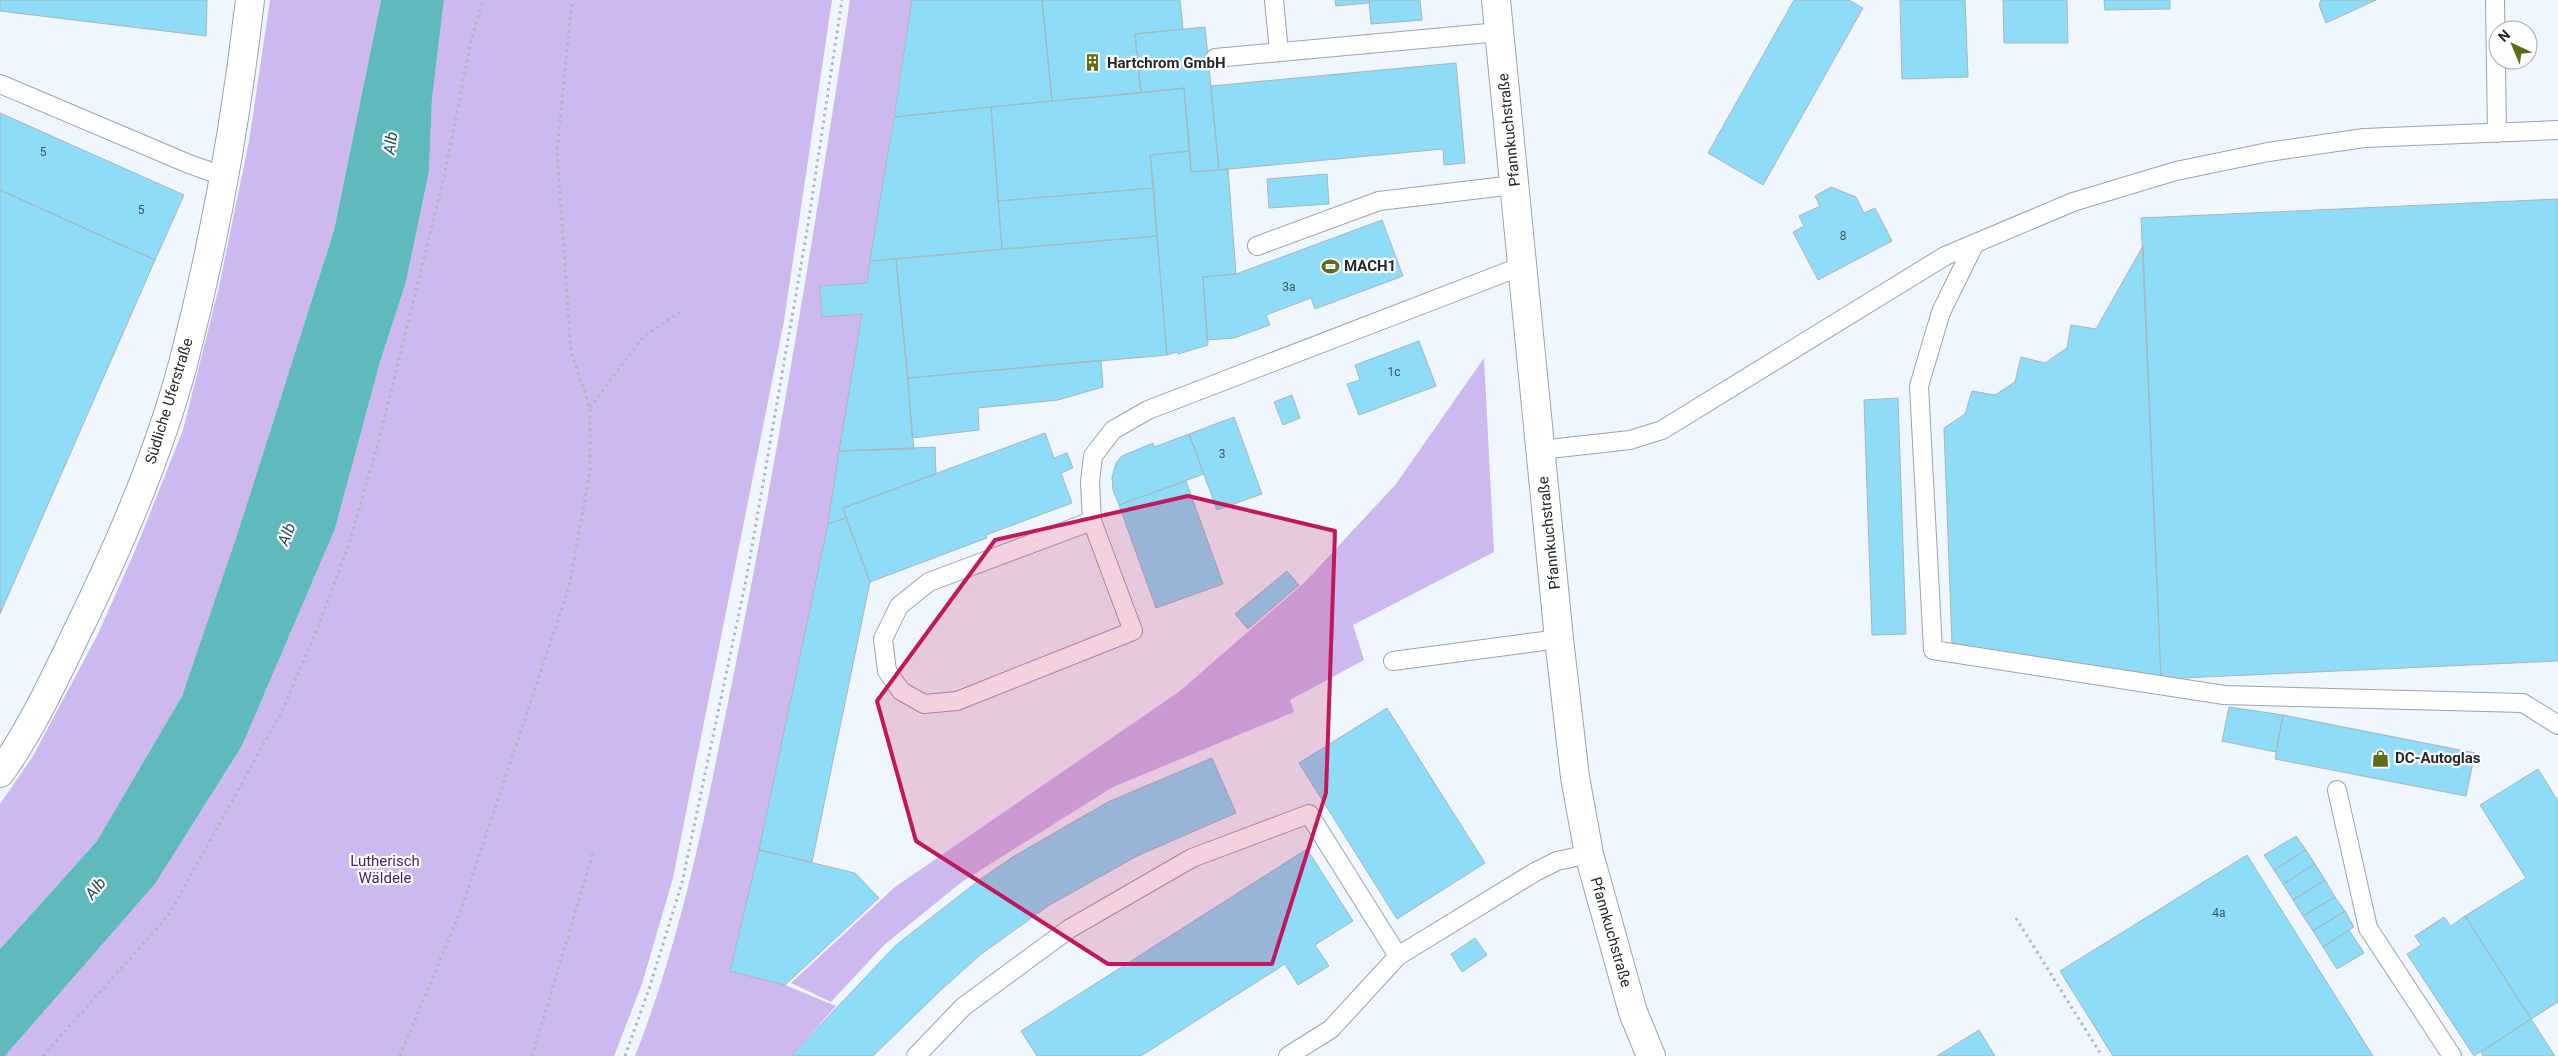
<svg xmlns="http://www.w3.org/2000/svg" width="2558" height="1056" font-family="Roboto,sans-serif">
<rect width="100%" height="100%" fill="#eff6fe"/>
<path fill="#cdb8f0" d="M270,0H381L334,230L238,532L182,696L97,841L0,949V804L33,756L98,634L137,546L183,430L219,287L249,141Z
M444,0H832L784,321L673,878L642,984L614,1056H5L155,884L242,746L335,529L380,362L406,282L429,172L432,99Z
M850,0H912L867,283L820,286L822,317L862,314L828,524L759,850L730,971L785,985L836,1006L791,1056H635C685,930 709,795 736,663C780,443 816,222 850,0Z
M1484,358L1494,552L1353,625L1364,660L1290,700L1294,712L1113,787L963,881L884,945L831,1002L791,983L895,887L1180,691L1305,582L1396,484Z"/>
<path fill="#60babb" d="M381,0H444L432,99L429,172L406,282L380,362L335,529L242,746L155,884L5,1056H0V949L97,841L182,696L238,532L334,230Z"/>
<path fill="#8edcf8" stroke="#a9b6bb" d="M0,0H207L206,36L0,11Z
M912,0H1042L1052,101L894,117Z
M1042,0H1180L1183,29L1135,34L1141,93L1052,101Z
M1335,0H1369V3L1336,6Z
M1369,0H1420L1422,20L1371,24Z
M1794,0H1849L1863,8L1763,185L1708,153Z
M1900,0H1965L1968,77L1902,79Z
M2003,0H2067L2068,43H2004Z
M2104,0H2170V9L2105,10Z
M2321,0H2376L2326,23L2319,5Z
M1205,27L1219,170L1191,172L1184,88L1141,93L1135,34Z
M1456,63L1465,163L1444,165L1443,149L1219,170L1211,86Z
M1184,88L1190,151L1150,155L1154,188L998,201L991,107Z
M991,107L1002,249L870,261L894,117Z
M0,113L184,195L155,260L0,190Z
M1190,151L1191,172L1228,169L1236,274L1203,277L1208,345L1178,354L1177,352L1167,355L1150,155Z
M1327,174L1329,204L1269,208L1267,179Z
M1831,187L1856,197L1864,213L1875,208L1892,241L1818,280L1793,232L1804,226L1799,216L1820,206L1815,196Z
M1154,188L1157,236L1002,249L998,201Z
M0,190L155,260L0,614Z
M2558,199V661L2161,679L2141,218Z
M1382,220L1403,276L1315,309L1311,298L1266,315L1270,325L1234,338L1207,340L1203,277L1236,274Z
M1157,236L1167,355L908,378L896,259Z
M2143,246L2161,679L1952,644L1944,428L1965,414L1972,391L1995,395L2015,382L2021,357L2045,363L2067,348L2071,325L2096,329Z
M896,259L914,449L839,451L862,314L822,317L820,286L867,283L870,261Z
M1419,341L1436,386L1359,415L1347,384L1360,380L1355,365Z
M1101,360L1103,387L1058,400L978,408L979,430L912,438L908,378Z
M1292,395L1300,418L1283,425L1274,402Z
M1898,398L1906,634L1872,635L1864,400Z
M1234,417L1262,494L1217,510L1189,434Z
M1045,433L1054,458L1067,453L1073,468L1061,473L1072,503L986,535L987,538L870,582L843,508Z
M1189,434L1204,474L1119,505L1113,490L1112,477L1116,463L1122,456L1153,443L1154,447Z
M935,447L936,474L843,508L846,518L828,524L839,451Z
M1186,481L1223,584L1156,608L1119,505Z
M846,518L870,582L812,862L759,850L828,524Z
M1287,571L1299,585L1248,629L1235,614Z
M2229,707L2283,715L2276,752L2222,741Z
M1387,708L1485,863L1397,919L1299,763Z
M2283,715L2475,753L2466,796L2275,759Z
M1212,758L1236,813L1137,856L1048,906L980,955L941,990L873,1056H791L896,945L982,878L1016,855L1108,802Z
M2538,769L2558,801V1002L2531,1019L2465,916L2526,878L2480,805Z
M2296,836L2306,850L2274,870L2264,855Z
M1307,849L1353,921L1315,945L1329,966L1298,985L1285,964L1141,1056H1037L1021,1031Z
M759,850L855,873L879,898L785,985L730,971Z
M2306,850L2315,864L2283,884L2274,870Z
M2247,855L2373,1056H2113L2060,971Z
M2315,864L2325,880L2293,900L2283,884Z
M2325,880L2335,897L2303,916L2293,900Z
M2335,897L2345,911L2313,931L2303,916Z
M2345,911L2354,927L2323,947L2313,931Z
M2465,916L2531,1019L2474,1056L2407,954L2421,945L2415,936L2444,917L2451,926Z
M2349,930L2364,953L2337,969L2323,947Z
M1475,938L1487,955L1462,972L1451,954Z
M2531,1019L2555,1056H2483L2481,1052Z
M1979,1030L1995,1056H1937Z"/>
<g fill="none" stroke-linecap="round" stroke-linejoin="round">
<defs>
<path id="lane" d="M1274,0L1279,52
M2495,0L2497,133
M1215,58L1499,32
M0,84L189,164L223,176
M1975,243L1941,312L1919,386L1933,650L2224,695L2523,703L2558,725
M1257,246L1379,201L1514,185
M1540,450L1630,440L1662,430L1945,256L2073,202L2176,171L2268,152L2364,138L2558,130
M1092,521L929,582L899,606L883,639L887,671L901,691L924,704L957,701L1133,631L1092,521L1090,482L1093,456L1113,430L1148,410L1522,266
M1393,661L1559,639
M2337,790L2368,928L2452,1056
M916,1056L963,1007L1069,929L1192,858L1309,814L1398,956
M1288,1056L1331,1029L1398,956L1535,872L1557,861L1589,854"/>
<path id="street" d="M1496,0L1559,639L1575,777L1589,854L1633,1012L1651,1056
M0,773C31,730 54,680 77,632C119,547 158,457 183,364C214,245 236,122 250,0"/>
</defs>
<use href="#lane" stroke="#9aa3ab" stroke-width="20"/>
<use href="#street" stroke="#9aa3ab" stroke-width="30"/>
<path stroke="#b0b6bd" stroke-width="3" stroke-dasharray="2.5 4" stroke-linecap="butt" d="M590,407L644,336L682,311
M2016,918L2102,1056
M43,1056L168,916L281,713L316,632L348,547L378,444L444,177L471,41L483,0
M400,1056L461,910L569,587L590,471V408L571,352L557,151L572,0
M532,1056L593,853
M625,1056L649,989L682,883L747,575L807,231L842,0"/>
<use href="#lane" stroke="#fff" stroke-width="18"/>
<use href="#street" stroke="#fff" stroke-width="28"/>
</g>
<path fill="#c2185b" fill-opacity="0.2" stroke="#c2185b" stroke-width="4" stroke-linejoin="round" d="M1188,496L1335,531L1326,793L1272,964H1108L916,841L877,701L995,540Z"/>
<defs>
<symbol id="building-bare" viewBox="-9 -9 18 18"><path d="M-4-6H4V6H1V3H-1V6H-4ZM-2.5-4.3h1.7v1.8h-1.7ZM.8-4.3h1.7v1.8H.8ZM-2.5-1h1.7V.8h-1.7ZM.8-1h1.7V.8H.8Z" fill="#616c14" stroke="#fff" stroke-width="2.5" paint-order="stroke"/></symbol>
<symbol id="stadium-bare" viewBox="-9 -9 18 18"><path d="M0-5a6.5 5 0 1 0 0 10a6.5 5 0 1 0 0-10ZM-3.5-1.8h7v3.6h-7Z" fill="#616c14" stroke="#fff" stroke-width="2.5" paint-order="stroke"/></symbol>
<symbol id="shop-bare" viewBox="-9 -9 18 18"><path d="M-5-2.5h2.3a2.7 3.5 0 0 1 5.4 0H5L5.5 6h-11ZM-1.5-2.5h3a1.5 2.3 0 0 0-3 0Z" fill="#616c14" stroke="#fff" stroke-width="2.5" paint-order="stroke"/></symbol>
</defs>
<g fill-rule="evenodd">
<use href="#building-bare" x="1080" y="50" width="25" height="25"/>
<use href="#stadium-bare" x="1318" y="254" width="25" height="25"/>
<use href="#shop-bare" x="2368" y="746" width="25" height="25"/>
</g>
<g text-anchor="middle" stroke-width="4.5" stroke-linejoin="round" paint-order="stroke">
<g font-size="12" fill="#3f565f">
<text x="43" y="156">5</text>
<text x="141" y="214">5</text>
<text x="1843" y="240">8</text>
<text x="1289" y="291">3a</text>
<text x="1394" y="376">1c</text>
<text x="1222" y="458">3</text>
<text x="2219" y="917">4a</text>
</g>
<g font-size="15" font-weight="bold" fill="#25292c" stroke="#fff" text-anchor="start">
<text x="1107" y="68">Hartchrom GmbH</text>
<text x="1344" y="271">MACH1</text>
<text x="2395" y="763">DC-Autoglas</text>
</g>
<g font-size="15" fill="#25292c" stroke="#fff">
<text transform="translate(1509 130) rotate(-96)" y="5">Pfannkuchstraße</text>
<text transform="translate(169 401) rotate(-73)" y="5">Südliche Uferstraße</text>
<text transform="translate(1549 533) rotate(-96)" y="5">Pfannkuchstraße</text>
<text transform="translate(1611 932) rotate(74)" y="5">Pfannkuchstraße</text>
</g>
<g font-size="15" fill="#432368" stroke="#fff">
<text x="385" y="866">Lutherisch<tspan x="385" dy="17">Wäldele</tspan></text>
</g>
<g font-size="16" font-style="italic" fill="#264f4f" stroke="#fff">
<text transform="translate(390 143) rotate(-82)" y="6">Alb</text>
<text transform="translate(286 534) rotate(-68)" y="6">Alb</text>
<text transform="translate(95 888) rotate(-51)" y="6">Alb</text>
</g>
</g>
<g transform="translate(2513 45) rotate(316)"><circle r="24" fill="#ffffff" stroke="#a8a9ab"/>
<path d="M0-4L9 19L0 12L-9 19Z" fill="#616c14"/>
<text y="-8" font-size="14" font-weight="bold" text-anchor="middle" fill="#25292c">N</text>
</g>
</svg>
